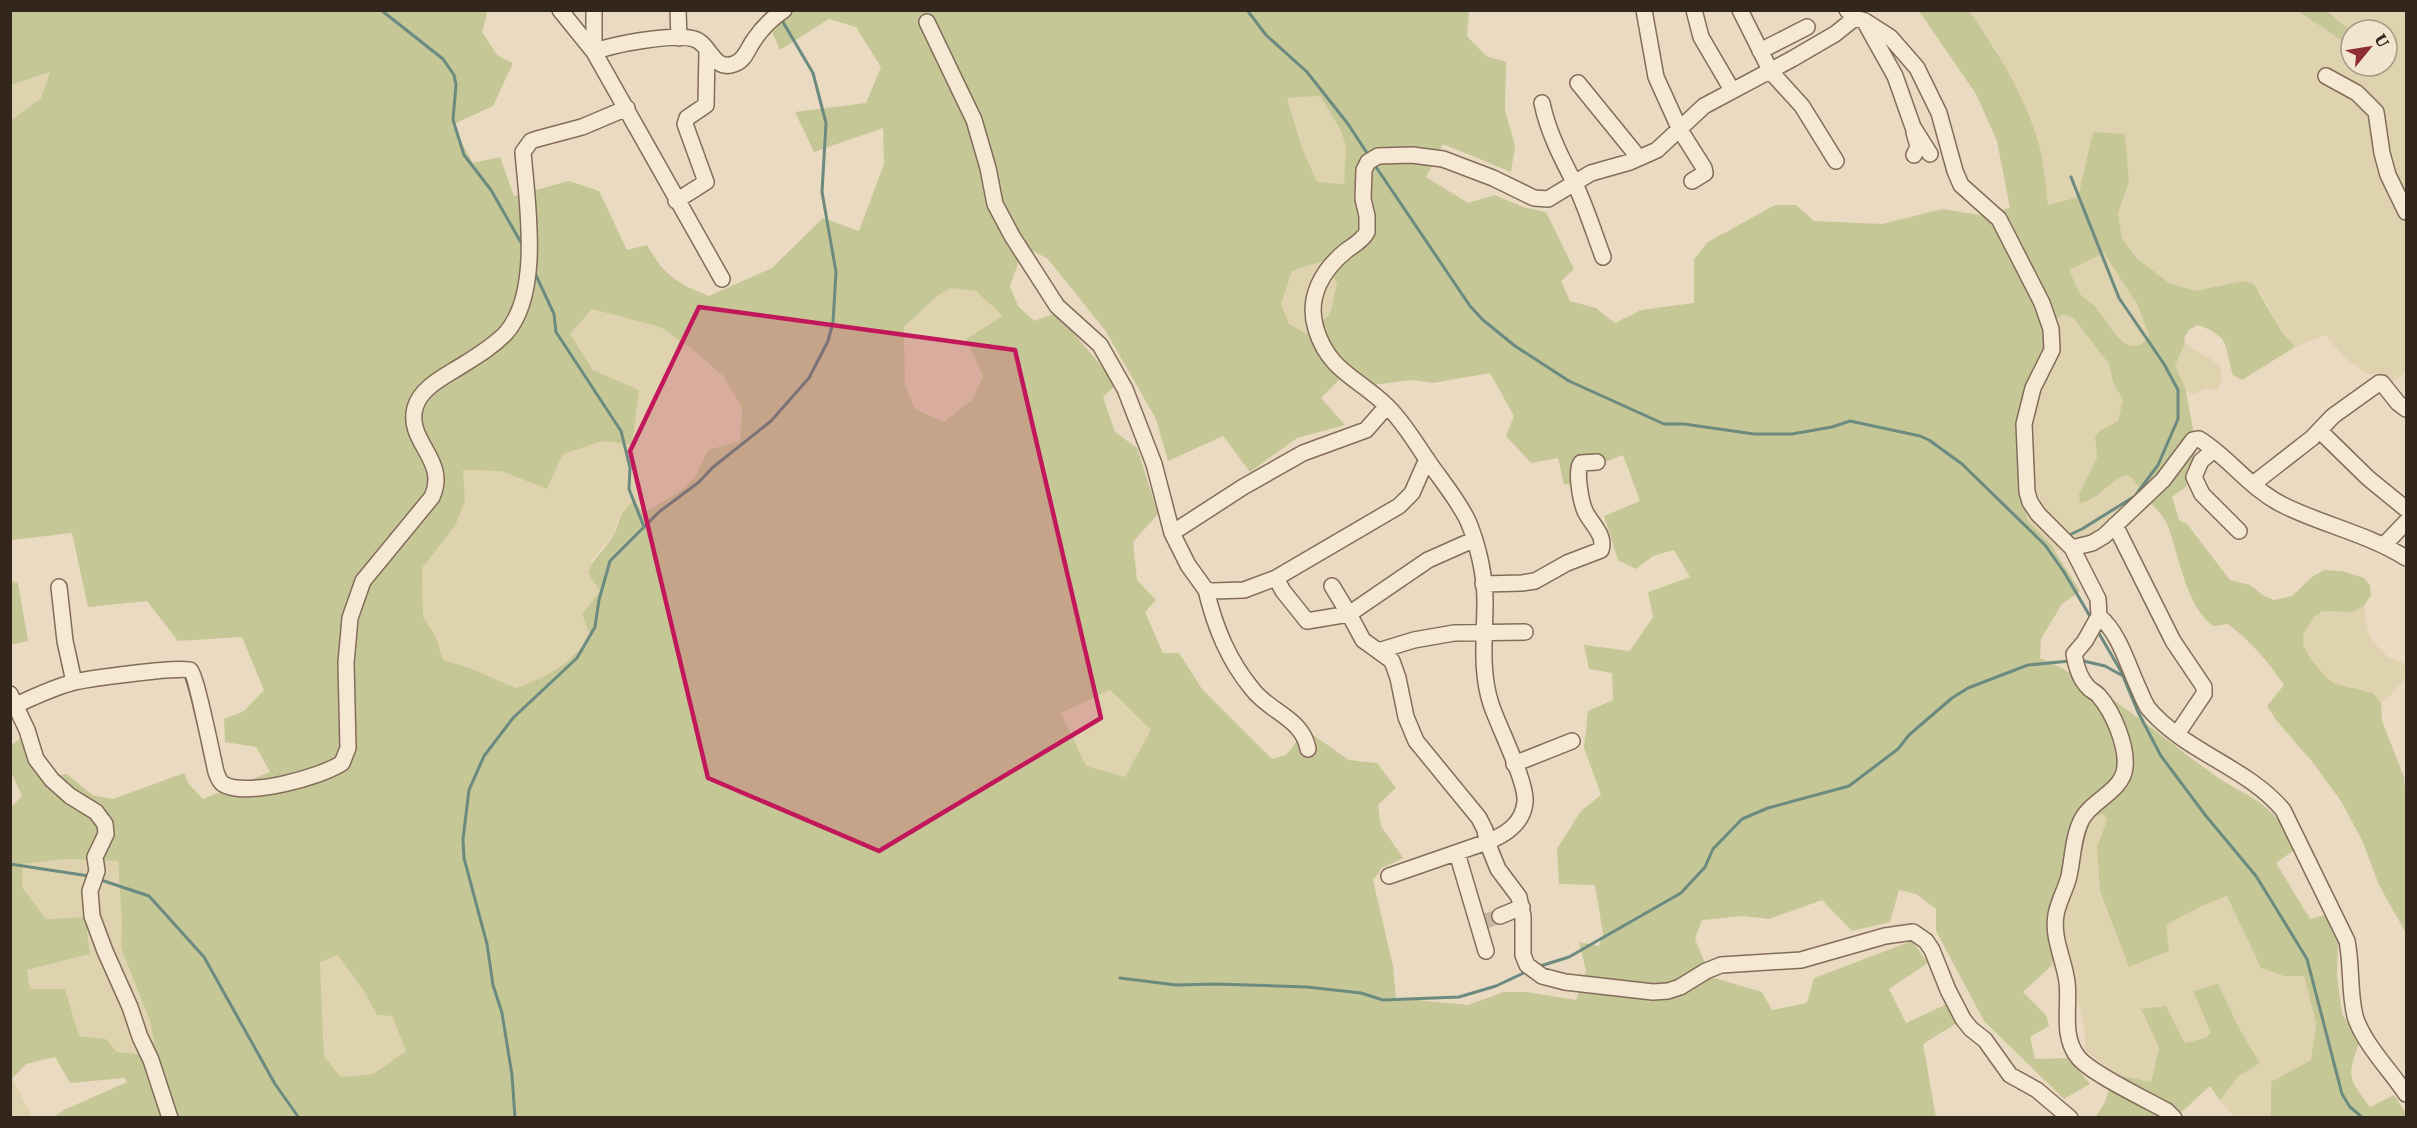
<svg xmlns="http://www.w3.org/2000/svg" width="2417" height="1128" font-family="'Roboto Serif',serif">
<rect width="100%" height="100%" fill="#eadac1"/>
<path fill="#dfd3af" d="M1969,11H2298L2351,47V66H2387V30L2351,31L2327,11H2406V372L2391,383L2380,375L2368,374L2346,359L2325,335L2295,347L2281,331L2260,291L2236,283L2195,291L2169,283L2144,265L2122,239L2118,213L2129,182L2093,133L2078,197L2048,205L2038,142L2023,104L1994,46Z
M50,72L41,98L11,120V85Z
M1320,96L1341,131L1346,147L1344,185L1317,182L1302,148L1286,98Z
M2104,252L2137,304L2149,335L2141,345L2132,346L2123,343L2117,336L2095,306L2080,294L2069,270Z
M1323,261L1337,283L1330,314L1309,334L1289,324L1280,304L1292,271Z
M951,288L976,291L1004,315L983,376L972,400L944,422L915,409L905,384L904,327L937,296Z
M592,308L660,327L696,352L723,376L742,408L740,442L708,451L695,477L680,491L644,513L633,501L622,511L612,537L591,561L600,591L592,638L562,667L545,677L516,688L470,668L443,660L436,637L423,616L422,568L455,526L465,502L462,470L501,471L547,489L563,454L603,441L639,390L593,370L570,334Z
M2064,314L2074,319L2109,364L2113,382L2123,400L2118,421L2101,430L2095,437L2097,457L2079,494L2090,501L2106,490L2111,482L2128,475L2136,480L2143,494L2153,504L2056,552L2028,521L2018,474L2016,435L2045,327Z
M2185,343L2220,365L2222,380L2217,391L2206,388L2195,394L2186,392L2175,366Z
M2364,606L2367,629L2372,641L2388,657L2405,664L2406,677L2393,693L2381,702L2373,693L2336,684L2328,679L2312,661L2303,645V636L2315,616L2323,611H2352Z
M1110,690L1151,730L1126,777L1085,766L1061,713Z
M2105,814L2107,820L2097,847L2166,925L2202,906L2228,896L2261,968L2284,976H2304L2316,1024L2311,1061L2272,1082L2271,1117H2234L2220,1100L2239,1076L2260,1063L2240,1030L2193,991L2211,1033L2205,1038L2185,1043L2166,1006L2141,1010L2159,1049L2151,1082L2114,1074L2085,1050V1031L2077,996L2051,966L2056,954L2064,873L2089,816Z
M65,859L118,861L122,922L121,948L150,1021L154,1041L139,1054L117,1052L106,1039L79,1036L30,989L27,970L90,954L85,917L46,919L22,887L23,864Z
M338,954L363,990L377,1015L392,1016L406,1051L373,1074L341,1077L324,1056L320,962Z
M13,1079L32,1117L11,1118V1080Z"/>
<path fill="#c6c796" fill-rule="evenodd" d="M11,11H485L487,13L482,32L497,55L513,63L493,106L452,125L473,163L500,157L514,196L569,181L599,191L627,250L647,245C664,275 676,283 709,296L772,268L823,218L859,231L884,164L883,128L814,152L795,112L866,103L881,67L856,27L829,19L780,50L763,11H1469L1467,36L1486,56L1506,62L1505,110L1515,146L1511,172L1443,144L1426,177L1468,203L1495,195L1523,207L1546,212L1574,269L1561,281L1570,301L1596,308L1615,323L1641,310L1694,303V259L1708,242L1775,205H1796L1814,221L1882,224L1942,209L1980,215L2010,208L1997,141L1976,94L1919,11H1969C1997,50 2024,94 2038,141C2044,161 2045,184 2048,205L2078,197L2093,132L2125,134L2129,182L2118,213L2122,239L2138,259L2169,283L2195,291L2244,281L2254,284L2281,331L2295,347L2242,380L2233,375C2223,343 2232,338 2198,325L2189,330L2184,338L2185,343L2175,366L2185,387L2193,429L2195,451L2187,486L2172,497L2179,520L2187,524L2230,580L2250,585L2264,596L2274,600L2292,596L2312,577L2324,570L2342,571L2364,578L2370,585L2371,595L2364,606L2352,612L2323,611L2315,616L2303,635V645L2312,661L2328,679L2336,684L2373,693L2381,702L2382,721L2404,777L2406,800V933L2379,885L2362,840L2341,801L2314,764L2276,720L2267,706L2284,685C2268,661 2250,641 2228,624L2213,626C2186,606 2179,556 2168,526C2162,512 2150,504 2142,493C2137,485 2136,480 2128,475C2108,480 2102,499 2080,503L2079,494L2097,457L2095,437L2101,430L2118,421L2123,400L2113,382L2109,364L2074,319L2064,314L2045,327L2048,349L2030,385L2016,435L2018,474L2028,521L2051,545L2080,591L2062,604L2041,639L2040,658C2107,687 2161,738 2220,779C2236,790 2260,799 2273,814C2283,825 2289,837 2296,849L2276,863L2310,919L2325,915L2338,941L2337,975L2342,1014L2360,1040C2347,1077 2347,1076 2370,1107L2394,1095L2406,1113V1117H2271V1082L2311,1060L2316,1024L2304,976H2284L2261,968L2227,896L2202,906L2166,925L2169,951L2129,967L2100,891L2097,847L2107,820L2104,814L2089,817L2064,873L2056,954L2051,966L2023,992L2046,1015L2049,1026L2030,1037L2035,1059L2068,1058L2090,1084L2064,1099L1984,1021L1936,931V909L1916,894L1899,890L1890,922L1852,931L1822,900L1769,919L1743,916L1702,920L1695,939L1711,977L1762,992L1772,1010L1807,1003L1814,978L1912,941L1928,963L1889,989L1906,1023L1949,1003L1957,1023L1923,1044L1936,1117L52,1118L64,1110L127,1082L124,1078L70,1083L55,1057L26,1064L11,1080L10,808L22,796L11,772V745L23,737L42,778L67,774L92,795L113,799L184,773L189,784L203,799L270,772L256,747L225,742L224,719L244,711L264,690L242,637L178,641L147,601L88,607L72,533L11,540V120L41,98L50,72L11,85ZM1320,96L1341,131L1346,147L1344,184L1317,182L1302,148L1287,98ZM1024,247L1047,258L1105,330L1156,419L1168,461L1223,436L1250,472L1297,438L1345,425L1321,398L1349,370L1372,385L1412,380L1433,383L1490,373L1514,416L1506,436L1531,463L1558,458L1564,484L1579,486V472L1623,455L1640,501L1604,516L1618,560L1636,569L1653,556L1674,550L1690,577L1648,592L1653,617L1630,651L1584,645L1589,669L1612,673L1613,700L1588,711L1584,748L1601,795L1581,811L1557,849L1559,884L1595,885L1603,934L1599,946L1579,942L1586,971L1576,1000L1526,992H1504L1468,1005L1396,998L1393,966L1373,880L1382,868L1403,858L1381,826L1378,805L1396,788L1377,763L1349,760L1306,730L1286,755L1272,759L1202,689L1179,653H1163L1145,612L1156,600L1137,580L1133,542L1158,514L1137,448L1115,432L1103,397L1117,384L1056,313L1034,321L1018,306L1010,286ZM2104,253L2137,304L2149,335L2141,345L2132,346L2124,343L2117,336L2095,306L2080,294L2069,270ZM1323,261L1337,283L1330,314L1308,334L1289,324L1281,304L1292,271ZM951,288L976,291L1003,316L966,339L983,376L972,400L944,422L915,409L905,384L904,327L937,296ZM592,309L660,327L696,352L723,376L742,408L740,441L708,450L695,477L680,491L644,513L633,501C615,517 622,522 612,538C604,551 593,558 588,573L600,591L582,614L591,638C563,667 554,674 516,688L470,668L443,660L436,637L423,616L422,568L455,526L465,502L463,470L501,471L547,489L563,454L603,441L632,445L639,390L593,370L570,334ZM1110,690L1151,730L1125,777L1086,766L1061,713ZM65,859L118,861L122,922L121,948L150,1021L154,1041L138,1054L117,1052L106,1039L79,1036L65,989H30L27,970L90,954L85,917L46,919L22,887L23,864ZM338,955L363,990L377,1015L392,1016L406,1051L373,1074L341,1077L324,1056L320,962Z
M2298,11H2327L2351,31V47Z
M11,581L18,583L28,641L11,645Z
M2218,984L2240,1030L2260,1063L2239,1076L2220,1100L2210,1086L2176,1117L2095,1118L2105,1102L2114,1074L2151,1082L2159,1048L2141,1009L2166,1006L2185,1043L2205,1038L2211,1033L2193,991Z"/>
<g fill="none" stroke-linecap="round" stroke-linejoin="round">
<path stroke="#6b8a80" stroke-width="3" d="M381,10L443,59L454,75L456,85L453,120L464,155L491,190L523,246
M1247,10L1266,35L1307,72L1348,124L1369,156
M1374,164L1470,306L1483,320L1515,346L1569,381L1664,424H1684L1754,434H1792L1832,427L1850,421L1920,436L1929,440L1962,464L2045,545L2064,572L2091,618
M534,271L554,314L556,332L621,431L630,468L629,489L644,527
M2067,536L2082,529L2135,496L2158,465L2178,419V390L2164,364L2119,298L2071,177
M2097,630L2122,673
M2079,660L2105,666L2123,676L2138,712L2161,756L2206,816L2256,876L2277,910L2307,959L2342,1094L2350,1107L2363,1118
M10,864L89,876
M98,879L149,896L204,957L275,1084L299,1118
M1537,967L1569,957L1681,893L1705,867L1713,849L1742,819L1768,808L1849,786L1898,749L1909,735L1952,698L1968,688L2028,665L2070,661
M1120,978L1176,985L1216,984L1307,987L1361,993L1383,1000L1459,997L1496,986L1528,971
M515,1118L512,1075L502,1013L493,985L487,944L464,858L463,839L469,790L484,756L513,718L577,658L595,627L599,600L610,561L659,512L699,482L712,468L771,421L809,378L828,341L833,322L836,272L822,192L826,123L813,73L780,17"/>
<path stroke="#c5b6a0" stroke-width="15" stroke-dasharray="15 8" stroke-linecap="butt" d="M1483,922L1500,916"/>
<defs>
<path id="minor" d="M560,10L594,52
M678,10L679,38
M1644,10L1656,77L1680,130L1704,168L1705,173L1692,181
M1694,10L1701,37L1732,90
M1740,10L1771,72L1802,106L1836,161
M1847,10L1855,18L1865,21L1890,37L1917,68L1939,113L1955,171L1961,185L1999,219L2042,303L2051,329L2052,350L2033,388L2024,424L2027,492L2030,502L2038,514L2072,548L2098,599L2099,616L2085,641L2074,654C2076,666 2079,678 2088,687C2091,691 2096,692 2099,696C2113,712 2127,745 2125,767C2123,791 2092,800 2082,819C2073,836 2073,857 2069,876C2066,889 2058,902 2056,915C2052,938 2064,959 2067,982C2070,1007 2061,1036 2078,1057C2090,1073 2147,1100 2167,1111L2174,1118
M1855,18L1835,34L1792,59L1704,106L1657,150L1630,162L1591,173L1548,199L1534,198L1493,178L1443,159L1412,155L1378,156L1368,162L1364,170L1363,199L1367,216V232C1363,240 1354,245 1347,250C1323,269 1306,297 1316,329C1329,372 1359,378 1388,407C1404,423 1415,442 1428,461C1441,480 1458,500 1468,521C1478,545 1485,575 1485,601C1485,635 1480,671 1491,704C1498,726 1527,782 1525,802C1523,824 1505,835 1487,842L1498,869L1519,897L1523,916V955L1527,965L1542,976L1565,982L1653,992L1668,991L1680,987L1706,971L1721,965L1801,960L1885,936L1913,932L1926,941L1932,950L1948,990L1963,1019L1971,1029L1985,1040L2010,1075L2037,1090L2070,1118
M927,22L974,120L988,168L995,204L1012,236L1057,306L1100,345L1125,389L1154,464L1172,533L1188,565L1206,590L1212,591L1244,590L1276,578L1283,591L1307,621L1349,614L1363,640L1392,661L1398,678L1406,717L1416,741L1479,818L1485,830L1487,842L1389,876
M1866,24L1895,76L1913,127L1930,154
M1760,51L1807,27
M594,52V10
M2326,76L2357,93L2376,112L2382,153L2388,175L2406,212
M1578,83L1639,158
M1542,103C1548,132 1561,157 1575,184C1586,207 1594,233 1603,257
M1914,155L1918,147L1914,132
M676,201L706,182L685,124L687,118L706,105L707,51
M722,279L594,52C613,44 675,33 694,39C710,43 713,72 734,64C745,61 748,48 754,40C762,28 772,18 784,10
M2320,431L2368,478L2406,509
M2214,450L2201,461L2194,477L2202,494L2239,531
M2253,484L2312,438L2333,416L2379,383H2382L2398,403L2406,409
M2115,525L2173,641L2204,687V694L2177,734
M1172,533L1243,487L1303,453L1366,430L1387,406
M2384,545L2406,522
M2072,548L2092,543L2104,536L2163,480L2193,440L2199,439C2229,457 2250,489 2283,505C2323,525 2368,534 2406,558
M1276,578L1399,506L1412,493L1427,459
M1483,584L1522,583L1535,581L1567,563L1601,550C1606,535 1591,524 1585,511C1581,502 1575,471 1581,463L1597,462
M1332,586L1349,614L1428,560L1473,540
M59,587L65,641L74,682
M1206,590C1215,627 1228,660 1253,690C1270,712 1303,719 1308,749
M2099,616C2119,633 2127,663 2138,687C2141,694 2144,702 2148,708C2185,752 2247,767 2283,810L2347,941C2352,966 2349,991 2355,1016C2363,1043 2391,1071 2406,1094
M1378,651L1414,640L1454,633L1525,632
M10,694L27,730L36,759L52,780L70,796L96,812L105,824L106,834L95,857L97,871L90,891L92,916L105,951L130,1007L140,1037L151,1060L170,1118
M16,705C34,697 52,688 71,683C83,679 183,666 190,670C196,674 213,759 216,772C218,777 219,781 223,784C246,798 321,777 342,763L348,748L346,663L350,618L363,581L432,497C449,460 406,442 415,408C420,388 445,376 461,366C477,356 492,347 505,334C542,294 527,203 523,152L531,141L537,139L582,127L627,108
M1514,764L1572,741
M1457,853L1486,951
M1500,916L1522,907"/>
</defs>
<use href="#minor" stroke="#836c5a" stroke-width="18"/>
<use href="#minor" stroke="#f6e9d3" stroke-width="15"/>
</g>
<path fill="#c2185b" fill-opacity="0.2" stroke="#c2185b" stroke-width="4.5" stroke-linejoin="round" d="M699,307L1015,350L1101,718L879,851L708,778L630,451Z"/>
<rect width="2417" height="1128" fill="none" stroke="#33261d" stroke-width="24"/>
<g transform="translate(2369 48) rotate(60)"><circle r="28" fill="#f2e5d0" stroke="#a69988" stroke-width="1.5"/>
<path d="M0-4.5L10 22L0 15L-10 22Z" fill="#8d2e37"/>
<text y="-9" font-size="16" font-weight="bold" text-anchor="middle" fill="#33261d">U</text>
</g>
</svg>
